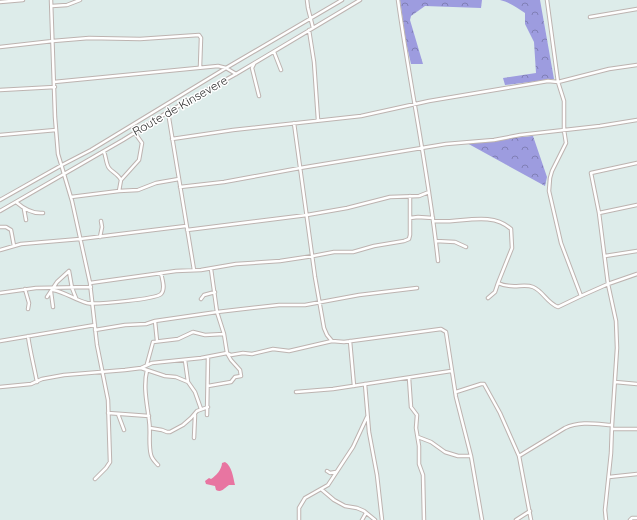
<svg xmlns="http://www.w3.org/2000/svg" width="637" height="520" font-family="Quicksand,sans-serif">
<defs>
<pattern id="forest-crowns" width="20" height="18" patternUnits="userSpaceOnUse"><rect width="20" height="18" fill="#9d9cdf"/><path d="M2 6a3 3 0 1 1 6 0M12 15a3 3 0 1 1 6 0" fill="none" stroke="#807fb5"/></pattern>
</defs>
<rect width="100%" height="100%" fill="#ddecea"/>
<path fill="url(#forest-crowns)" d="M400,0H482L481,8L425,6L411,16L410,20L423,64H411L406,42Z
M500,0H540L554,79L505,85L503,78L536,73L534,42L525,24V13C517,8 509,2 500,0Z
M533,136L547,177L545,186L465,142Z"/>
<path fill="#e875a1" d="M225,462C232,466 233,477 235,485H229C224,488 222,493 216,490L215,486L206,484L205,481L209,478L211,479C216,476 222,469 222,463Z"/>
<g fill="none" stroke-linecap="round" stroke-linejoin="round">
<defs>
<path id="street" d="M51,0L55,117L58,154L72,201L90,283L97,345L108,400L110,462L106,468L95,479
M307,0L308,8L313,28
M398,0C410,87 429,174 438,261
M0,2L23,0
M52,6L67,5L80,0
M590,17L637,9
M309,30L314,62L318,120
M0,47L53,41L89,38L140,39L199,35L201,38L200,67
M274,52L281,70
M254,64L252,68L259,96
M54,82L218,66L226,68L236,74
M0,90L55,87
M168,112L194,270
M294,123L315,277L324,328L327,335L332,341L344,342L441,329L446,332L456,397L471,456L482,520
M0,135L56,130
M172,139L233,130L361,116L429,101L548,81L558,82L609,69L637,65
M102,152H104C106,156 106,164 109,168C112,172 118,174 121,180L119,191
M121,180L139,160L142,143L135,133
M180,187L224,182L300,168L446,144L494,140L520,135L600,126L637,120
M71,197L119,191L138,190L156,183L179,179
M0,200L62,165L91,150L226,68L342,0
M16,202C24,209 32,214 43,213
M24,209L26,220
M0,211L123,140L168,112L236,74L360,0
M599,213L637,205
M410,218L418,217L433,218
M434,221C458,224 491,210 511,229L512,248L498,283C512,290 523,283 533,287C543,291 547,303 558,307L581,296L561,243L549,191L550,178L552,171L566,143L564,130V101L558,82L547,0
M0,227H6L11,230L14,246
M187,230L307,215L347,208L390,197L419,196L429,192
M100,237L102,227L101,221
M436,241L455,242L466,247
M0,250L21,244L80,239L186,226
M605,256L637,251
M90,283L176,271L201,270L236,264L280,261L313,256L334,252H353L374,246L404,241L409,239L410,235V196
M25,289L29,303L28,309
M53,290C65,292 75,300 87,303C96,305 156,299 161,294C166,289 162,279 161,273
M51,292L53,307
M0,293L36,288L91,287
M581,296L608,284L637,274
M47,297L57,282L69,271L72,288L76,298
M488,298L495,292L498,283
M201,299L204,295L215,292
M95,330L125,325L146,324L155,321
M28,336C30,351 34,366 37,382
M0,341L95,325
M157,341L155,321L217,312L279,305H305L359,295L417,288
M350,341L354,386
M185,360L188,382
M147,364L153,342L178,339L193,332L205,335L224,334
M141,368L165,376L176,377L188,382L195,392L201,409
M147,370C143,387 147,403 149,420C151,432 148,443 151,455C152,459 155,462 158,465
M409,378L411,407L417,415L416,428L419,446V464L423,475L424,520
M615,382L637,384
M365,384L369,432L377,475L382,520
M208,386L231,382L235,377L241,376L240,370L231,360L227,353L224,334L217,312L211,269
M0,387L31,384L42,379L64,375L125,370L141,368L152,363L201,358L227,353L231,355L243,353L252,354L273,349L289,351L332,341
M296,392L333,389L451,371
M456,392L481,384H484L500,413L519,456L531,520
M108,413L149,416
M118,414L124,430
M207,415L208,357
M150,428L162,430L167,432H170L183,425L191,418L197,411L208,407
M612,429H637
M418,437L431,442L445,452L458,456H471
M194,438L195,415
M519,456L565,428C580,421 596,424 612,425
M327,471L330,473L336,472
M609,477L637,474
M321,489L334,500L345,506L357,508L364,511L375,520
M299,520V508L305,498L328,485L353,447L367,417
M362,520L366,513
M516,520L530,511
M606,520L605,510L611,453L612,425L617,348L616,321L608,284L599,213L591,173L637,163
M630,520L632,518H637"/>
</defs>
<use href="#street" stroke="#bdb3b0" stroke-width="4.5"/>
<use href="#street" stroke="#fff" stroke-width="2.5"/>
</g>
<g text-anchor="middle" stroke-width="3" stroke-linejoin="round" paint-order="stroke">
<g font-size="12" fill="#2a2a2a" stroke="#fff">
<text transform="translate(180 106) rotate(-30)" y="4">Route de Kinsevere</text>
</g>
</g>
</svg>
